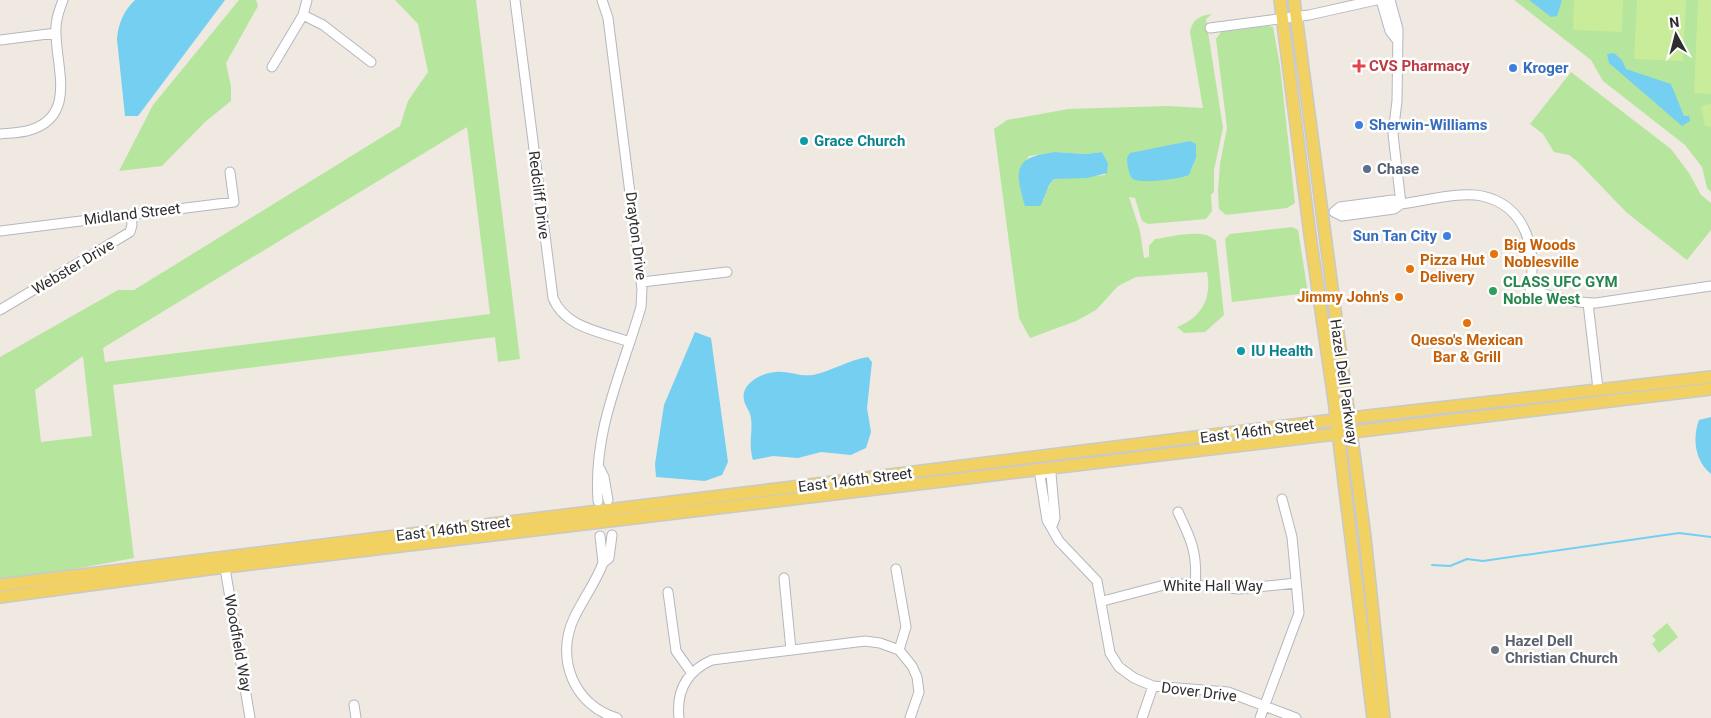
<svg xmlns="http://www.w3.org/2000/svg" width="1711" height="718" font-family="Roboto,sans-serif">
<rect width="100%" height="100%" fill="#efe9e1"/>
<path fill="#b6e59e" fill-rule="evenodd" d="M239,0H256L258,6L226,63L231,87V101L205,122L162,166L119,171L153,105Z
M395,0H476L520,359L498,362L495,337L113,385L134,558L59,572L0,579V357L118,290H134L400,126L408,101L428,72L418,24ZM467,127L490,314L105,362L103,348ZM83,356L92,436L41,442L35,390Z
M1514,0H1711V192L1707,188L1702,167L1685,145L1603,81L1591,60Z
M1212,14L1206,19L1223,128L1214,170V192L1211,195L1212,211L1206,219L1148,224L1142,221L1135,198L1129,197L1140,231L1144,258L1149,257V246L1155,239C1171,237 1204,227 1216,241L1224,315L1205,332L1184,333L1177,327C1202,317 1212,298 1207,272L1136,277L1118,286L1096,310L1076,321L1030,338L1019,318L994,129L1007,120L1068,109L1168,106L1203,108L1190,32C1193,19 1199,16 1212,14ZM1190,141L1196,158L1189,175L1137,153ZM1055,152L1085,154L1102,152L1108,163L1105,175L1054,179L1043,195L1044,200L1022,197L1019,172L1029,156Z
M1267,26L1273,27L1280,66L1295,203L1287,208L1226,215L1219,209L1218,191L1220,164L1227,128L1216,39L1221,32Z
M1571,72L1671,149L1689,173L1701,195L1711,203V230L1687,260L1626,212L1578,162L1569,155L1554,152L1543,134L1530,124Z
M1292,227L1298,230L1308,293L1232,302L1225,239L1230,234Z
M1667,623L1678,637L1659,653L1652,644L1656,640L1652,636Z"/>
<path fill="#c9ec9a" d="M1574,0H1623L1622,32L1573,30Z
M1637,0H1686L1683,61L1634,59Z
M1698,0H1711V94L1694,93Z
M1711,104V127L1705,126L1701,108L1704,105Z"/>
<path fill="#75cff0" d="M135,0H225L138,116H125L117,39C118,24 124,10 135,0Z
M1529,0H1562L1557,16L1551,17Z
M1614,53L1622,60L1626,69L1671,84L1684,116H1689L1690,121L1682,126L1609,63L1607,54Z
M1190,141L1196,144V158L1189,175C1180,179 1141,184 1133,179C1130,177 1129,171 1128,168C1127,162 1126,157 1130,153Z
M1055,152L1085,154L1102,152L1108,163L1107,173L1087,178L1054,179C1045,188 1046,197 1040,206H1025C1014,169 1014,157 1055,152Z
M695,332L711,338L728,462L722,475L705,481L656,477L655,464L664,405Z
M868,357L872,362L867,408L871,432L866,448L851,455L821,452L798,458L773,456L753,460C748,443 753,433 751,418C750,411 745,406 744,400C740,384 762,373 775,372C787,370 800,377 813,375C832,371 848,360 868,357Z
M1711,417V474C1695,461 1692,439 1699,420Z"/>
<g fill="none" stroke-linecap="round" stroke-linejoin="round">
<path stroke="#75cff0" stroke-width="2" d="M1432,565L1450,566L1467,559L1483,561L1679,533L1711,537"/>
<defs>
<path id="minor" d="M515,0L553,298C565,328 602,332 630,342
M1381,0L1390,31L1397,40
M1390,0L1398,29L1397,101L1393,134L1401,204
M303,15L323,25L371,62
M1210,28L1309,15L1376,0
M0,40L56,33
M272,67L303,15L307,0
M0,134C10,133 21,133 30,130C77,116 56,67 56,33C55,21 59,11 63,0
M1401,204L1394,209L1342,216L1334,212L1340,207L1393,200L1401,204C1424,201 1461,191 1482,196C1527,206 1537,251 1530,289C1551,297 1573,303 1596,303L1711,286
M0,231L234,202L230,172
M642,282L727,272
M1588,303L1598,389
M0,310L130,232L132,225L131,215
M600,469L604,477L608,500
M1045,469V473L1051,474L1055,518L1052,526
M1045,473L1040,476L1047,520L1059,541L1097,581L1110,653L1119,667L1134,678L1153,686L1228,692L1296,718
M598,501C593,430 621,375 641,307L642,289L608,18L602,0
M1178,512C1191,539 1198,554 1195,585
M600,536L603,563L609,558L612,535
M603,563C596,582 583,599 574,618C555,658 574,706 617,718
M225,568L250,718
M896,569L906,627L899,650
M784,578L791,650
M668,592L676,651L691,672
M1103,601L1172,583L1239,589L1296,583
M354,705L356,718
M679,718C676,690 687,671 712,660L865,641L880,643L899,650L912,666L917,677L919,692L910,718
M1142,718L1153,686
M1260,718L1299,613L1292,537L1282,499"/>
<path id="major" d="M1280,0L1310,235L1334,400L1373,718
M1294,0L1365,537L1384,718
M0,585L1350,418L1711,377
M0,597L209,569L1711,389"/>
</defs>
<use href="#minor" stroke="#b4b7c1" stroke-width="11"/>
<use href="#major" stroke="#c9c9c9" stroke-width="14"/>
<use href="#minor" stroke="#fff" stroke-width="9"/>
<use href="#major" stroke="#f2d163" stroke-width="11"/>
</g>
<path fill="#e0444e" stroke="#fff" stroke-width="2" d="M1356.5 58.5h5v5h5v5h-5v5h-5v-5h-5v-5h5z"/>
<g fill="#3f7fe0" stroke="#fff" stroke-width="2">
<circle cx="1513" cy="68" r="5"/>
<circle cx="1359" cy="125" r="5"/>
<circle cx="1447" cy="236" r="5"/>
</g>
<g fill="#0f9aa8" stroke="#fff" stroke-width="2">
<circle cx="804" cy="141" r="5"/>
<circle cx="1241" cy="351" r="5"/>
</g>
<circle fill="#5c6f8a" stroke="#fff" stroke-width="2" cx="1367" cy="169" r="5"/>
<g fill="#e8710a" stroke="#fff" stroke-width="2">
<circle cx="1494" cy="254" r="5"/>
<circle cx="1410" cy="269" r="5"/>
<circle cx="1399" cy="297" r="5"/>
<circle cx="1467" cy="323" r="5"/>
</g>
<circle fill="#2e9e5b" stroke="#fff" stroke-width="2" cx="1493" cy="291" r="5"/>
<circle fill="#6b7280" stroke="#fff" stroke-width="2" cx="1495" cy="650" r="5"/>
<g text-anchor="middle" stroke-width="5" stroke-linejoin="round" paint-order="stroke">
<g font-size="15" font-weight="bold" fill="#be3a42" stroke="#fff" text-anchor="start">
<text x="1369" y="71">CVS Pharmacy</text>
</g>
<g font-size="15" font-weight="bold" fill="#366cbe" stroke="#fff" text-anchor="start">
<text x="1523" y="73">Kroger</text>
<text x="1369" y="130">Sherwin-Williams</text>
<text x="1437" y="241" text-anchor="end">Sun Tan City</text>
</g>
<g font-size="15" font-weight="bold" fill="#0d838f" stroke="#fff" text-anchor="start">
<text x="814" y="146">Grace Church</text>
<text x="1251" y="356">IU Health</text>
</g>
<g font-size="15" font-weight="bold" fill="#4e5e75" stroke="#fff" text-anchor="start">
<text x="1377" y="174">Chase</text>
</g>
<g font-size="15" fill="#2e2e2e" stroke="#fff">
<text transform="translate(539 195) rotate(83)" y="5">Redcliff Drive</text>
<text transform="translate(132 214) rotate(-7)" y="5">Midland Street</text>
<text transform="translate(636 236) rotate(83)" y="5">Drayton Drive</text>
<text transform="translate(73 267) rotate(-31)" y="5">Webster Drive</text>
<text transform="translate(1344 382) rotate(82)" y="5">Hazel Dell Parkway</text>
<text transform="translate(1257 431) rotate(-7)" y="5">East 146th Street</text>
<text transform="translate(855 480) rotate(-7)" y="5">East 146th Street</text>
<text transform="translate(453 529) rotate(-7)" y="5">East 146th Street</text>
<text x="1213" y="591">White Hall Way</text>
<text transform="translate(238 643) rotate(80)" y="5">Woodfield Way</text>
<text transform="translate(1199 692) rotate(7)" y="5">Dover Drive</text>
</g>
<g font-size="15" font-weight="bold" fill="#c56008" stroke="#fff" text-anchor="start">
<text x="1504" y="250">Big Woods<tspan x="1504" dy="17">Noblesville</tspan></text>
<text x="1420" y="265">Pizza Hut<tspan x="1420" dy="17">Delivery</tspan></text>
<text x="1389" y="302" text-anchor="end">Jimmy John's</text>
<text x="1467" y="345" text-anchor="middle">Queso's Mexican<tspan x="1467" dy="17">Bar &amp; Grill</tspan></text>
</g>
<g font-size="15" font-weight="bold" fill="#27864d" stroke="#fff" text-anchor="start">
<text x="1503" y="287">CLASS UFC GYM<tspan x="1503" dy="17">Noble West</tspan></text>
</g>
<g font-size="15" font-weight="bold" fill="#5b616d" stroke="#fff" text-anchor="start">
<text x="1505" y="646">Hazel Dell<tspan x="1505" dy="17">Christian Church</tspan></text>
</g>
</g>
<g transform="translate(1676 35) rotate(353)" stroke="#ffffff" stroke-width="4" paint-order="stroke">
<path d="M0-4L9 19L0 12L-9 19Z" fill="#2e2e2e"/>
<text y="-8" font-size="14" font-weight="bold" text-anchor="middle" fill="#2e2e2e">N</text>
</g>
</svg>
